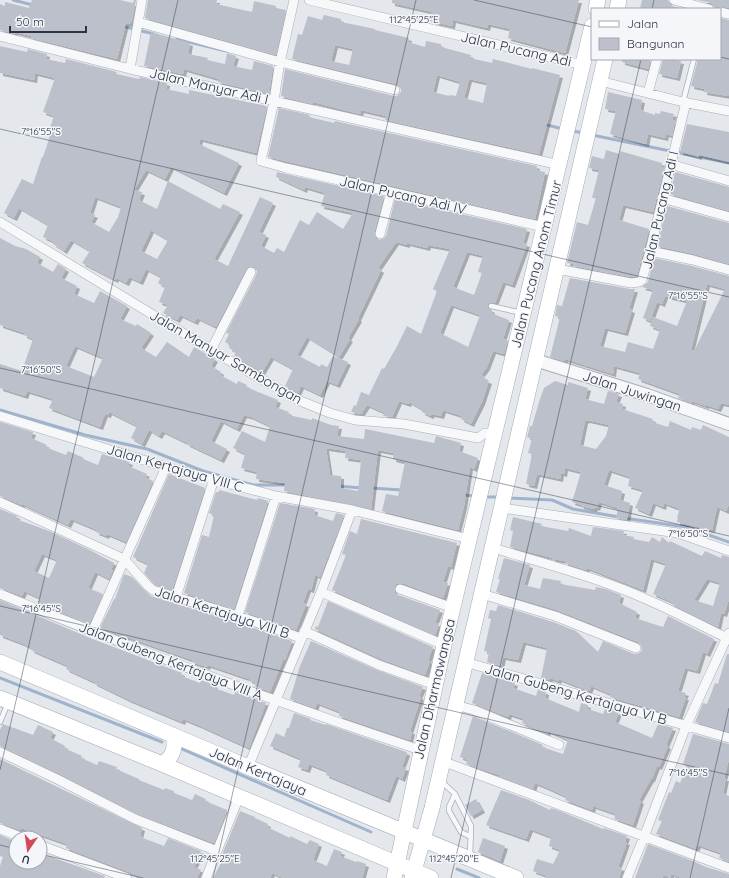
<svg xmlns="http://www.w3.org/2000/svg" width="729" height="878" font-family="Quicksand,sans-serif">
<defs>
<filter id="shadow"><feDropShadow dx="3" dy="3" stdDeviation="0" flood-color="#0004"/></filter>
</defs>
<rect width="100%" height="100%" fill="#e4e7ec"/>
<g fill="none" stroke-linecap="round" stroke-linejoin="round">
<path stroke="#9fb4cc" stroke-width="3" d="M13,0L33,5
M122,26L154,34
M177,39L226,51
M543,124L563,129
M572,131L584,133
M592,135L729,163
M0,410L85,435L147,449L203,471L253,485H288
M337,486L362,488
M371,488L402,490
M463,495L475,496
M485,497H499
M509,498L552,500L573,509L619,517
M624,518L686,527L729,542
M0,678L162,742
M182,749L371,832
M457,869L479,878"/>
</g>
<path fill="#bbc0ca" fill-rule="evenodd" filter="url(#shadow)" d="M32,0H120L133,3L134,0H136L132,20L130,24L126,23L117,59L31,38V36L15,32V34L0,30V4L5,6V2L29,8Z
M148,0H217L216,4L252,12L254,1L276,6V8L286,10L276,55L145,18Z
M392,0H579L565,53L508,38L510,29L488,24L487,28L453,20L452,26L430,21L432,12L392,3Z
M642,0H668L670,4L672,6L685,9H640Z
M698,0H729V8L719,6L715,9L713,5L711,3Z
M324,15L341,19V22L375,29V30L409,38L408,42L425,47L426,41L441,44V47L471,55L470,58L492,63L493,59L532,69V68L560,75L539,154L385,120L386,116L361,110L360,114L313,102L312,104L281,96L285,69L394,96H397L401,92V88L396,84L292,59L298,34L302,35L308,16L322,20ZM335,45L353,49L349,65L331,61ZM437,75L460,82L456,96L450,95L449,96L433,92ZM469,79L487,83L483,103L464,98Z
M720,18L729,20V91L728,96L704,92L705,89L691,86L698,59H720Z
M151,32L190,43L188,54L208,58L207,60L225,64L227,53L236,56L233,66L252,70L254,61L273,66L269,94L218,82L219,79L184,69L183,74L144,66Z
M0,46L27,52L28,49L47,54L46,59L65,63L66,59L117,72L116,74L139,79L140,77L167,83L166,89L189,94V90L267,106L256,153L200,139L199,144L239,163L224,193L171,167L165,179L146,170L134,190L142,192L139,200L157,209L168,181L220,209L223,204L240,212L214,259L228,266L260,197L273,203L259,232L266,235L261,246L274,253L277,248L284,252L300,220L309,225L317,212L343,229L353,213L321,206L325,193L305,187L304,190L276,177L277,172L384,196L374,233L376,238L379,240L384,238L386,236L395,199L527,229L523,243L527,244L512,285L503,282L495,303L490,302L487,305L488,308L492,310L491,313L509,320L503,339L508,340L504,354L493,351L487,367L481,375L485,377L484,379L489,381L482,402L471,424L461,419L462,416L443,410L441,416L432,414L430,416L422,412L423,410L409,402L408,404L399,401L392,417L383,416L385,413L367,405L361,414L351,412L354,405L356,406L361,392L369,395L382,368L384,369L396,348L407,326L421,334L437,291L433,289L450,249L428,245L427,248L407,243V245L396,242L378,268L381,270L358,318L359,319L348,338L350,339L339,357L307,337L297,355L320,367L321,364L327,367L333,356L348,362L337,385L327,381L320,395L301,386L298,393L285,386L293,369L271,357L262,372L234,356L236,352L229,348L230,345L225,342L229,334L226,333L256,275L257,271L254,267L250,266L246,269L216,327L197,318L195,322L180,315L177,320L163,313L168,305L159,302L165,287L158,283L161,277L146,269L140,282L129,277L126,283L116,278L115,280L82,263L90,251L71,240L64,251L53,244L54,242L43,237L48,225L19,208L14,218L4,213L22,179L33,184L42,157H43L49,139L50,131H49L54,116L43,112L55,78L35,73L34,80L0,73ZM95,197L121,207L118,217L109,232L91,222L95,215L90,213ZM151,230L168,240L157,259L141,251ZM467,252L483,256L478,272L482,273L474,295L453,287ZM451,305L480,315L468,347L440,333Z
M622,59H651L648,69L622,62Z
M663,59H672L681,61L677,78L659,74Z
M608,92L642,100L640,110L655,115V113L660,114L661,111L674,114L672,120L675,121L672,136L666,134L665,138L648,134L646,144L610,134L616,111L605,109Z
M279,108L310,115L309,117L334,123L335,121L537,166L536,170L545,172L535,219L268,157Z
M687,124L729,132V162L699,155V157L680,152Z
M606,150L620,154V151L662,163L661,167L664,168L653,212L623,205L619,220L649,229L637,276L631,277L573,266L574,264L567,263L577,222L588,225L596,198H592L599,170L589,168L592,156L604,159Z
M675,172L729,187V211L670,194Z
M667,206L729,223V264L694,254L657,246Z
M0,238L15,246L26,249L40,257L37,263L53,272L58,264L66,269L61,278L77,286L74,294L94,303L100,291L127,306L120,319L136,326L137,324L151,333L141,348L156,357L167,342L189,357L194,347L215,359L211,366L221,372L220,375L237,384L238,381L247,385L246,387L278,400L275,407L289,412L288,415L312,420V418L331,425L339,426L337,436L364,439L365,429L434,443L436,436L461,443L459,451L478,458L474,469L470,467L464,506L458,530L382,511L386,494L398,496L405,462L393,459L394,453L378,450L371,509L284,491L285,483L256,479L257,472L241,468L245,454L233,448L242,431L265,442L270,426L251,417L244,415L237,429L221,421L211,441L227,449L221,460L187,444V443L162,431L159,436L149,430L142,444L131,438L137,426L109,412L108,415L105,414L100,427L49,408L53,399L27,391L25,396L0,388V364L22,371L33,339L24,335V333L0,325ZM75,346L103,358L94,377L66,366ZM326,448L346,451L345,458L361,460L358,491L341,488V476L330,475Z
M654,258L692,266L729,276V405L721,403L718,409L706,405V406L692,401L691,403L678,398L680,394L638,379L640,373L614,366L613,374L565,359L564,361L550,357L560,317L555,316L557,305L562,306L570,278L630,289H635L629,309L632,310L625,333L605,328L600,346L625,352L628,342L653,349L660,330L650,326L653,317L677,326L687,301L665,296L662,304L657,302L650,321L643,318L653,290L642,287L648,282ZM707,284L725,289L694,351L691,350Z
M555,381L568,385V382L588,388L585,399L604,404L608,391L619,394L616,402L623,404L622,409L653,419L652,422L668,427L670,421L691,430L692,427L701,430L703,425L729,437V504L726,511L717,507L712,530L677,522L678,517H677L680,509L664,503L663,507L653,503L649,514L635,508L643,490L628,486L630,477L609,470L604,485L622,491L620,500L630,503L627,520L616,518L618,508L599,502L597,508L595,507L594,509L581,506V505L572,502L581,472L565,468L564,474L561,473L560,479L537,474L534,486L526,484L532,454L528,453L532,439L527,437L530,426H532L539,402L544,388ZM587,420L609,425L606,436L596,449L580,445L585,421Z
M0,422L33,432L31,438L47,445L45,447L66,455L68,451L84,458L83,459L98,465L102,454L130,462L128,466L147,474L145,477L153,481L126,542L107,534L106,536L96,532L97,530L71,519L68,525L22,504V505L0,496Z
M169,474L205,488L172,590L156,585L152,582L144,573L148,564L133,557Z
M219,490L257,500L258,498L268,501L234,609L184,593L202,535L209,537L214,515L209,513L216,492H219Z
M280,503L315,509L314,515L333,521L336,513L344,515L320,577L315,575L311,590L308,589L303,603L306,604L296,630L245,612Z
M0,509L17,516L16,519L49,531L88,549L114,563L111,570H113L109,579L95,572L88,588L103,594L89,624L38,603L40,598L24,591L22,596L0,588ZM42,554L57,560L49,578L34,571Z
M513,517L542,524L541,526L568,531L569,528L591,536L593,527L624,531L623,535L634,537L633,539L649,542L652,537L660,542L662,537L669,543L670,541L702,556L705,551L721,558L722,555L729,557V599L724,614L721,613L718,627L671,604L672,602L653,594L666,564L651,559L643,590L587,568L586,570L565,563V561L552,559L553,558L510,547L513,531L510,530ZM707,579L720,583L713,606L694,600Z
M361,519L457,543L451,567L448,566L443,582L448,583L443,598L402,583L396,584L394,587L395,593L398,595L440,610L435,623L439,624L435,635L332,590L346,555L342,554L350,531L357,534Z
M504,558L530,565L524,585L540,589L543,578L561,581L560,584L595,590L596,587L606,589L621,595L619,603L637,612L635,618L663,627L668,616L714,639L707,654L703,652L697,671L685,668L678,691L686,693L684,697H686L679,717L610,697V694L591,686L589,691L559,679L558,681L550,678L549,680L541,678L547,648L523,642L518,660L503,657L501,666L487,662L489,652L484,651L491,619L488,618L490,610L496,611L498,605L553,622L576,631L598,652L603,641L634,654L639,653L642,650L641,645L638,642L557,610L496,592L500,579H498Z
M124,574L132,577L144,590L151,596L236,622L292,641L285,660H283L270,692L255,686L256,683L249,680V679L208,665L207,667L192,662V660L127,637V638L100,628L114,599H115Z
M0,600L90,638L182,673L181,676L200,683L201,680L215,685L214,688L234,695L235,692L266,703L249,748L198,725L183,719L182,722L129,700L94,683V682L66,669L68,666L31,650L32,648L21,643L0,635Z
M328,601L433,647L428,660L430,661L425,675L381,659L315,629L316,626L318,627Z
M311,641L377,670L423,687L419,696L421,697L410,731H412L410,740L339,716L340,712L317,703L315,708L290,699L300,666Z
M727,654H729V732L695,722L703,703L707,704L715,683L718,684Z
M482,673L515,683L513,688L536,696L538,689L546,692L545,698L579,712L581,703L588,705V709L603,714L605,709L619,712L615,722L652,738L658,724L673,728L666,745L668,746L659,767L657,766L652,779H651L639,800L641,801L633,825L614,819L616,814L593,806L592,810L565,800L567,797L545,787L535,783L533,789L499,776V775L466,764L468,760L460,757L473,716L543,745L542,747L563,754L568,740L548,731L547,734L522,723L524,719L509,714L508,717L472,703Z
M294,713L311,719L310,720L326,725V724L406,752L407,753L402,767L406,768L402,779L396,776L387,800L326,775L327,771L309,764L307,770L298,767L301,759L270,746L276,733L284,737L287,728H289Z
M3,724L33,735L38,725L53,732L50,738L65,746L64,748L82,756L81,758L97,765L99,761L117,767L116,769L139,779V780L164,790L165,788L174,791V793L192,800L195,794L206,799L205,801L227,810L214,843L137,814L60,774L0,746V730Z
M693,734L729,744V759L724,778H726L723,793L729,796V862L719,858L721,853L698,845L696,849L656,834L662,821L658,820L669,792L671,793L676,781L680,783L687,766L683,764Z
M0,759L142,828L140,836L143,838L164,846L168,838L201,851L194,867L201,870L197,878H141L129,872L66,848L67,844L21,828L20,830L0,823Z
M501,790L529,800L550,810L551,808L560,811L603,829L604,828L627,836L625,842H627L618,867L622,868L619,878H546L547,876L533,871L537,859L553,864L560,850L549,846L551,837L530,829L526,839L486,825Z
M476,799L482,810L471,816L465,805Z
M240,811L255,817V818L268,824L267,827L290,838V836L307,844L310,840L319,844L313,860L327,866L334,849L342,852L340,856L356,862L357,861L366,864L362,878H283L272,873L270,878H213L221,863L219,862Z
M0,835L16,842V862H40V853L105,876L104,878H0V866L3,857L0,856Z
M483,838L505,846L500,861L478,852Z
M648,844L693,861L706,867L729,874V878H682L671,874L670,878L664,875L662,878H635Z"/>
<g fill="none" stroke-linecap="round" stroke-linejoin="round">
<defs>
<path id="service" d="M683,102L694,59
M491,306L522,313
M0,722L8,703
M441,781L455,794L471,826L470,856
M455,794L449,807V811L461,832L471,837"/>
<path id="minor" d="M294,0L279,67L274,101L261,161L286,168L544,227
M309,0L583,65
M674,0L709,9
M720,12L729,14
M138,22L280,62L395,90
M0,36L130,69L560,165
M130,69L142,0
M600,81L683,102L729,111
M648,93L657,59
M670,164L729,181
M662,198L729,217
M0,222L211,350L298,400L330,413L355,420L404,424L478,438L485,433H494
M380,234L391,192
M650,251L693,260L729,270
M557,269L631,283L639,282L642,280L650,251L686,102
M211,350L251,272
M0,416L166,467L276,496L352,510L469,539
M0,502L124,559L148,586L153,590L238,616L301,638
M502,508L678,533L729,551
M493,548C533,560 574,571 614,586C653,600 690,620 727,638
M400,589L453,608
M321,592L444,645
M0,594C138,651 278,703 420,750
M482,594L555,616L636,648
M176,597L214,479
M238,616L276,496
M304,631L379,665L435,685
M92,632L166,467
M465,662L729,738
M455,705L474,710L559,745
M0,752L57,779L135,819L217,851
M442,761L729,868
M248,767L321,592L352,510
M0,829L23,838
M40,845L127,878
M206,878L239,797
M627,878L644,837L686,726L729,633"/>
<path id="tertiary" d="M535,360L647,395L729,424"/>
<path id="primary" d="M596,9L598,0
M617,9L619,0
M0,662L248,767L516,878
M0,698L162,764L431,878
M162,764C173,757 176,748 173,736
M394,878L444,645L592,26
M412,878L432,808L605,59"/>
</defs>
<use href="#service" stroke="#a9aeb7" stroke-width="6"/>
<use href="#minor" stroke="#a9aeb7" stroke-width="10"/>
<use href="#tertiary" stroke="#a9aeb7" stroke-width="14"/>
<use href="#primary" stroke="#a3abb8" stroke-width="16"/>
<use href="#service" stroke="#f7f8fa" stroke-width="4.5"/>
<use href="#minor" stroke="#f7f8fa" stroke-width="9"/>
<use href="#tertiary" stroke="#f7f8fa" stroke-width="12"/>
<use href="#primary" stroke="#fff" stroke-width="15"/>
</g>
<path fill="none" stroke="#2b3445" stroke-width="1" stroke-opacity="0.45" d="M474,0L592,27M652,9L654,0M720,57L729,59M0,129L729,297M0,368L729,536M0,606L729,775M0,770L178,0M0,845L16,849M40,854L143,878M213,878L416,0M451,878L641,59M690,878L729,708"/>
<g text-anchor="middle" stroke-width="3" stroke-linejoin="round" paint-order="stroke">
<g font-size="14" fill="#2b3445" stroke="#f4f6f9">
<text transform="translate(516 49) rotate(13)" y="5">Jalan Pucang Adi</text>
<text transform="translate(209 86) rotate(13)" y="5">Jalan Manyar Adi I</text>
<text transform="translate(403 195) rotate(13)" y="5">Jalan Pucang Adi IV</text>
<text transform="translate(660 210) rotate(-77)" y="5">Jalan Pucang Adi I</text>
<text transform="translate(536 264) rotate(-76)" y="5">Jalan Pucang Anom Timur</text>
<text transform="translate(226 357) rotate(30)" y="5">Jalan Manyar Sambongan</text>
<text transform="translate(632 391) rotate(18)" y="5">Jalan Juwingan</text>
<text transform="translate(175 468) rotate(16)" y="5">Jalan Kertajaya VIII C</text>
<text transform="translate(222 612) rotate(18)" y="5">Jalan Kertajaya VIII B</text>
<text transform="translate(171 661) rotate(21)" y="5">Jalan Gubeng Kertajaya VIII A</text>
<text transform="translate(434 689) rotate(-77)" y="5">Jalan Dharmawangsa</text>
<text transform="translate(576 694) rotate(16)" y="5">Jalan Gubeng Kertajaya VI B</text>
<text transform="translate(258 771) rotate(23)" y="5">Jalan Kertajaya</text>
</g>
</g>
<g font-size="10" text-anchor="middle" fill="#2b3445" stroke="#f4f6f9" stroke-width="3" stroke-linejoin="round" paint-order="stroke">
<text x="414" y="23">112°45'25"E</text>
<text x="41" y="135">7°16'55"S</text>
<text x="688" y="299">7°16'55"S</text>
<text x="41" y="373">7°16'50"S</text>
<text x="688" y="537">7°16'50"S</text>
<text x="41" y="612">7°16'45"S</text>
<text x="688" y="776">7°16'45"S</text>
<text x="215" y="862">112°45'25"E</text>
<text x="454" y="862">112°45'20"E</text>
</g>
<rect x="591" y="8" width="130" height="52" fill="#f4f6f9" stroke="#a4a8b1"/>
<rect x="599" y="21" width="20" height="6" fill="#ffffff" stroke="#a4a8b1"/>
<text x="627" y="28" font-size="12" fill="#2b3445">Jalan</text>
<rect x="599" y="38" width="20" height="12" fill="#bbc0ca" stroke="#a4a8b1"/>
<text x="627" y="48" font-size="12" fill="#2b3445">Bangunan</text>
<g transform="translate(28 850) rotate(193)"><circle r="19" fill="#f4f6f9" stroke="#a4a8b1"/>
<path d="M0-3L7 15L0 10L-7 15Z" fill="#d1495b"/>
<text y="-6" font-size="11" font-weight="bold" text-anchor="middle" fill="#2b3445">U</text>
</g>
<path d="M10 26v6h76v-6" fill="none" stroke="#2b3445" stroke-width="2"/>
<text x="16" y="26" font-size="12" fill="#2b3445" stroke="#f4f6f9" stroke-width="3" paint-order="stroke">50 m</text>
</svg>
